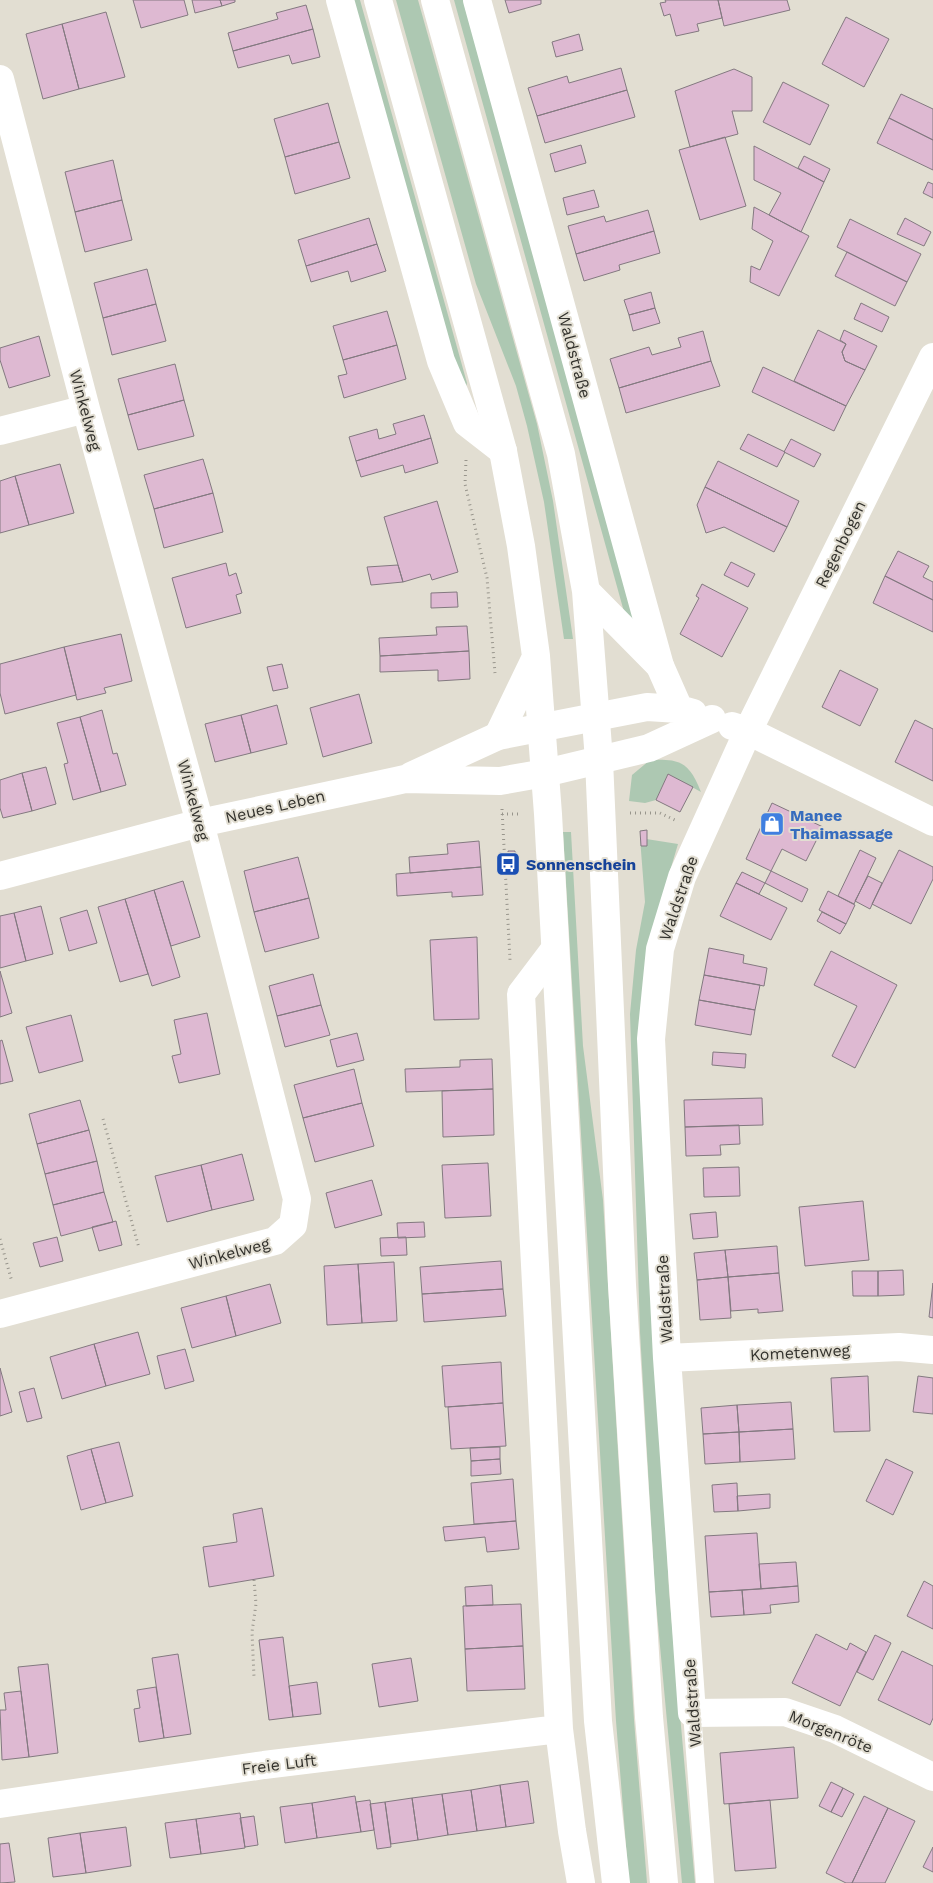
<svg xmlns="http://www.w3.org/2000/svg" width="933" height="1883" font-family="'Work Sans',sans-serif">
<rect width="100%" height="100%" fill="#e2ded2"/>
<path fill="#adc8b2" d="M352,0H360L467,383L466,387H462Z
M396,0H418L537,424L553,501L573,639H564L544,502L527,426L516,386L476,284Z
M454,0H463L636,618L635,624L626,619Z
M650,760C681,759 689,762 701,792L668,774L656,800L645,803L629,801L632,775Z
M563,832H571L583,1046L603,1200L634,1720L647,1883H629L616,1721Z
M640,838L678,844L670,871L640,1018L669,1591L695,1883H682L655,1592L640,1332L630,1014L636,950L645,902Z"/>
<path fill="#deb9d2" stroke="#837980" d="M133,0H184L188,15L141,28Z
M192,0H220L222,6L195,13Z
M220,0H235V2L222,6Z
M505,0H541V4L509,13Z
M665,0H718L722,18L697,24L699,31L676,36L670,14L664,16L660,3L666,2Z
M718,0H787L790,10L724,26Z
M306,5L313,29L233,51L228,33L278,19L276,13Z
M106,12L125,77L79,89L62,24Z
M846,17L889,39L864,87L822,64Z
M62,24L79,89L43,99L26,34Z
M313,29L320,57L292,64L289,55L238,68L233,51Z
M579,34L583,50L556,57L552,42Z
M621,68L627,90L537,116L528,88L567,76L569,83Z
M734,69L752,77V111H732L738,134L690,147L675,91Z
M783,82L829,105L810,145L763,122Z
M627,90L635,117L545,143L537,116Z
M901,94L933,109V140L889,118Z
M328,103L339,142L285,157L274,119Z
M889,118L933,140V170L877,143Z
M725,137L746,206L700,220L679,150Z
M339,142L350,178L295,194L285,157Z
M581,145L586,163L555,172L550,154Z
M754,146L824,182L801,232L769,215L781,193L754,180Z
M804,156L830,169L824,182L798,168Z
M113,160L122,200L75,212L65,172Z
M928,182L933,184V198L923,193Z
M594,190L599,207L567,215L563,198Z
M122,200L132,240L85,252L75,212Z
M754,207L809,236L779,296L750,282L751,266L760,270L773,241L752,229Z
M648,210L654,231L576,254L568,226L604,216L606,222Z
M369,218L377,244L306,266L298,240Z
M905,218L931,232L924,246L897,234Z
M850,219L921,254L907,282L837,247Z
M654,231L660,253L619,265L620,270L584,281L576,254Z
M377,244L386,271L351,282L348,271L311,282L306,266Z
M847,252L907,282L895,306L835,276Z
M147,269L156,304L103,318L94,283Z
M651,292L655,308L629,315L624,300Z
M861,303L889,317L882,332L854,319Z
M156,304L166,341L112,355L103,318Z
M655,308L660,323L633,331L629,315Z
M387,311L397,345L343,360L333,326Z
M818,330L846,344L842,352L845,361L865,370L846,406L794,381Z
M844,330L877,346L865,370L845,361L842,352L846,344L840,340Z
M703,331L711,361L619,388L610,359L649,347L652,355L681,347L678,338Z
M39,336L50,376L9,388L0,360V348Z
M397,345L406,379L344,398L338,376L347,374L343,360Z
M711,361L720,386L626,413L619,388Z
M175,364L184,400L128,415L118,379Z
M763,367L846,406L834,431L752,392Z
M184,400L194,436L138,450L128,415Z
M424,415L431,438L356,461L349,437L377,429L379,439L396,434L393,424Z
M748,434L785,452L777,467L740,449Z
M431,438L438,463L405,473L403,465L361,477L356,461Z
M791,439L821,454L814,467L784,452Z
M203,459L213,493L154,509L144,475Z
M718,461L799,501L787,527L705,487Z
M60,464L74,513L29,525L15,476Z
M15,476L29,525L0,533V481Z
M705,487L787,527L774,552L724,527L706,533L697,505Z
M213,493L223,532L164,548L154,509Z
M437,501L458,572L432,580L430,574L403,582L384,517Z
M898,551L929,566L923,577L933,582V600L885,576Z
M731,562L755,574L748,587L724,575Z
M226,563L229,576L236,573L242,593L236,595L241,613L186,628L172,578Z
M398,565L403,582L371,585L367,567Z
M885,576L933,600V632L873,603Z
M702,584L748,608L722,657L680,634L699,598L696,596Z
M457,592L458,607L431,608V593Z
M467,626L469,651L380,656L379,638L437,635L436,627Z
M121,634L132,681L104,688L106,693L77,700L64,647Z
M64,647L76,695L5,714L0,693V664Z
M469,651L470,679L438,681V670L380,672V656Z
M282,664L288,688L273,691L267,667Z
M840,670L878,689L860,726L822,707Z
M359,694L372,743L323,757L310,708Z
M277,705L287,744L251,753L241,715Z
M102,710L113,754L117,753L126,785L101,792L80,717Z
M241,715L251,753L215,762L205,724Z
M80,717L101,792L73,800L64,764L68,763L57,723Z
M915,720L933,729V781L895,762Z
M46,767L56,804L32,811L22,773Z
M22,773L32,811L3,818L0,808V780Z
M668,774L693,787L680,812L656,800Z
M772,803L823,827L806,861L782,849L771,871L746,859Z
M647,830V846H641L640,831Z
M479,841L481,867L410,873L409,857L448,854L447,844Z
M860,850L876,858L854,904L838,896Z
M899,850L933,867V879L911,924L872,904Z
M508,851H515V867H509Z
M298,857L309,898L254,912L244,871Z
M481,867L483,895L452,897V892L397,896L396,874Z
M771,871L808,889L802,902L765,883Z
M742,872L765,883L759,894L736,883Z
M868,876L882,883L870,909L855,901Z
M183,881L200,937L171,946L154,890Z
M736,883L787,908L771,940L720,916Z
M154,890L180,977L152,986L125,899Z
M828,891L855,905L846,924L819,910Z
M309,898L319,938L265,952L254,912Z
M125,899L148,974L120,982L98,907Z
M41,906L53,954L26,961L14,913Z
M87,910L97,943L69,951L60,918Z
M822,912L846,924L840,934L817,921Z
M14,913L26,961L0,968V916Z
M477,937L479,1019L434,1020L430,940Z
M709,948L744,955L743,963L767,968L764,986L704,975Z
M831,951L897,985L855,1068L832,1056L857,1006L814,985Z
M0,971L12,1013L0,1017Z
M313,974L321,1005L277,1016L269,986Z
M704,975L760,985L755,1010L699,1000Z
M699,1000L755,1010L751,1035L695,1025Z
M321,1005L330,1035L285,1047L277,1016Z
M207,1013L220,1074L179,1083L172,1056L181,1054L174,1020Z
M71,1015L83,1061L39,1073L26,1027Z
M357,1033L364,1060L337,1067L330,1040Z
M2,1040L13,1081L0,1084V1041Z
M713,1052L746,1054L745,1068L712,1065Z
M492,1059L493,1089L406,1092L405,1069L460,1067V1060Z
M354,1069L362,1103L303,1118L294,1085Z
M493,1089L494,1135L443,1137L442,1091Z
M762,1098L763,1125L685,1127L684,1100Z
M80,1100L89,1130L37,1144L29,1114Z
M362,1103L374,1146L315,1162L303,1118Z
M739,1125L740,1144L720,1145L721,1155L686,1156L685,1127Z
M89,1130L97,1161L45,1174L37,1144Z
M242,1154L254,1200L212,1210L201,1165Z
M97,1161L104,1192L53,1205L45,1174Z
M488,1163L491,1216L445,1218L442,1165Z
M201,1165L212,1210L167,1222L155,1176Z
M739,1167L740,1196L704,1197L703,1168Z
M372,1180L382,1215L335,1228L326,1193Z
M104,1192L113,1222L61,1236L53,1205Z
M863,1201L869,1260L805,1266L799,1207Z
M716,1212L718,1237L693,1239L690,1214Z
M116,1221L122,1245L99,1251L92,1227Z
M424,1222L425,1237L398,1238L397,1223Z
M57,1237L63,1261L40,1267L33,1243Z
M406,1237L407,1255L381,1256L380,1238Z
M777,1246L779,1273L728,1277L725,1250Z
M725,1250L728,1277L697,1280L694,1253Z
M501,1261L503,1289L422,1294L420,1267Z
M394,1262L397,1321L362,1323L358,1264Z
M358,1264L362,1323L327,1325L324,1266Z
M903,1270L904,1295L878,1296V1271Z
M852,1271H878V1296H853Z
M779,1273L783,1311L758,1313V1309L731,1311L728,1277Z
M728,1277L731,1318L700,1320L697,1280Z
M933,1283V1318L929,1317Z
M270,1284L281,1323L236,1336L226,1296Z
M503,1289L506,1316L424,1322L422,1294Z
M226,1296L236,1336L192,1348L181,1308Z
M138,1332L150,1374L106,1386L94,1344Z
M94,1344L106,1386L62,1399L50,1357Z
M185,1349L194,1381L165,1389L157,1356Z
M501,1362L503,1403L445,1407L442,1366Z
M0,1368L12,1412L0,1416Z
M868,1376L870,1431L834,1432L831,1378Z
M918,1376L933,1378V1414L913,1412Z
M34,1388L42,1418L27,1422L19,1392Z
M791,1402L793,1429L739,1432L737,1405Z
M503,1403L506,1446L451,1449L448,1407Z
M737,1405L739,1432L703,1434L701,1408Z
M793,1429L795,1459L740,1462L739,1432Z
M739,1432L740,1462L705,1464L703,1434Z
M119,1442L133,1496L106,1503L91,1449Z
M500,1447V1459L471,1461L470,1448Z
M91,1449L106,1503L81,1510L67,1456Z
M500,1459L501,1474L471,1476V1461Z
M886,1459L913,1472L893,1515L866,1501Z
M513,1479L516,1521L474,1524L471,1483Z
M737,1483L738,1511L714,1512L712,1485Z
M770,1494V1508L738,1511L737,1496Z
M262,1508L274,1576L209,1587L203,1547L237,1542L233,1514Z
M516,1521L519,1549L487,1552L485,1537L445,1541L443,1527Z
M757,1533L761,1589L709,1592L705,1536Z
M796,1562L798,1586L761,1589L759,1564Z
M924,1581L933,1586V1629L907,1616Z
M492,1585L493,1605L466,1606L465,1587Z
M798,1586L799,1602L770,1605L771,1613L744,1615L742,1590Z
M742,1590L744,1615L711,1617L709,1592Z
M521,1604L523,1646L465,1649L463,1606Z
M816,1634L847,1650L850,1643L866,1652L840,1706L792,1683Z
M875,1635L891,1643L873,1680L857,1672Z
M283,1637L293,1717L269,1720L259,1640Z
M523,1646L525,1689L467,1691L465,1649Z
M902,1651L933,1666V1718L930,1725L878,1700Z
M178,1654L191,1734L164,1738L152,1658Z
M411,1658L418,1701L379,1707L372,1664Z
M48,1664L58,1753L29,1757L18,1667Z
M317,1682L321,1714L293,1717L289,1686Z
M156,1687L164,1738L139,1742L134,1709L140,1708L137,1690Z
M21,1691L29,1757L2,1760L0,1710H6L4,1693Z
M794,1747L798,1798L724,1804L720,1753Z
M528,1781L534,1823L506,1827L500,1785Z
M831,1782L843,1788L831,1812L819,1806Z
M500,1785L506,1827L477,1831L471,1790Z
M843,1788L854,1794L842,1817L831,1812Z
M471,1790L477,1831L448,1835L442,1794Z
M442,1794L448,1835L418,1840L412,1798Z
M355,1796L361,1832L317,1838L312,1803Z
M864,1796L888,1808L852,1883H846L826,1873Z
M412,1798L418,1840L391,1844L385,1802Z
M370,1800L374,1830L361,1832L356,1802Z
M770,1800L776,1868L735,1871L729,1804Z
M385,1802L391,1847L377,1849L370,1804Z
M312,1803L317,1838L285,1843L280,1807Z
M888,1808L915,1821L885,1883H852Z
M240,1813L245,1848L201,1854L196,1819Z
M254,1816L258,1845L245,1847L240,1818Z
M196,1819L201,1854L170,1858L165,1823Z
M126,1827L131,1866L86,1873L80,1833Z
M80,1833L86,1873L53,1877L48,1838Z
M9,1843L15,1882L0,1883V1844Z
M933,1847V1872L923,1867Z"/>
<g fill="none" stroke-linecap="round" stroke-linejoin="round">
<path stroke="#98958c" stroke-width="3" stroke-dasharray="1 4" stroke-linecap="butt" d="M466,460L465,484L487,578L495,673
M502,809L510,960
M630,813H660L677,821
M502,814H519
M103,1119L139,1248
M0,1239L12,1282
M254,1580L256,1604L252,1632L254,1677"/>
<path stroke="#fff" stroke-width="18" d="M692,1713L705,1883"/>
<path stroke="#fff" stroke-width="28" d="M340,0L441,361L467,423L503,451
M477,0L660,666L679,709
M0,79L86,409L200,823L297,1199L293,1225L275,1241L0,1314
M933,357L748,731L682,877L660,949L651,1039L667,1358L692,1713L785,1712L835,1729L933,1777
M0,431L86,409
M732,726L748,731L933,822
M411,776L498,736L647,707L679,709L693,713
M0,876L200,823L396,781L405,779L500,781L545,773L649,748L712,719
M555,949L521,994L559,1729L572,1831L581,1883
M667,1358L899,1347L933,1350
M0,1804L264,1765L559,1729"/>
<path stroke="#fff" stroke-width="28" d="M378,0L503,451L521,546L536,656L548,814L598,1721L616,1883
M435,0L561,454L586,591L599,760L622,1285L649,1717L664,1883
M586,591L660,666
M498,736L536,657"/>
</g>
<defs>
<symbol id="shop-square" viewBox="-11 -11 22 22"><rect x="-9" y="-9" width="18" height="18" rx="4" fill="#3f7fe0" stroke="#e2ded2"/><path d="M-5-2.5h2.3a2.7 3.5 0 0 1 5.4 0H5L5.5 6h-11ZM-1.5-2.5h3a1.5 2.3 0 0 0-3 0Z" fill="#fff"/></symbol>
<symbol id="bus-square" viewBox="-11 -11 22 22"><rect x="-9" y="-9" width="18" height="18" rx="4" fill="#1a4fb4" stroke="#e2ded2"/><path d="M-5-6H5V4H4V6H2V4H-2V6H-4V4H-5ZM-3.5-4V0h7V-4ZM-3.5 1.2v1.5H-2V1.2ZM2 1.2v1.5H3.5V1.2Z" fill="#fff"/></symbol>
</defs>
<g fill-rule="evenodd">
<use href="#shop-square" x="758" y="810" width="28" height="28"/>
<use href="#bus-square" x="494" y="850" width="28" height="28"/>
</g>
<g text-anchor="middle" stroke-width="4" stroke-linejoin="round" paint-order="stroke">
<g font-size="16" fill="#32312c" stroke="#e2ded2">
<text transform="translate(575 355) rotate(75)" y="6">Waldstraße</text>
<text transform="translate(86 410) rotate(75)" y="6">Winkelweg</text>
<text transform="translate(840 544) rotate(-64)" y="6">Regenbogen</text>
<text transform="translate(194 800) rotate(75)" y="6">Winkelweg</text>
<text transform="translate(275 806) rotate(-13)" y="6">Neues Leben</text>
<text transform="translate(678 898) rotate(-71)" y="6">Waldstraße</text>
<text transform="translate(229 1253) rotate(-15)" y="6">Winkelweg</text>
<text transform="translate(664 1299) rotate(-93)" y="6">Waldstraße</text>
<text transform="translate(800 1352) rotate(-3)" y="6">Kometenweg</text>
<text transform="translate(692 1703) rotate(-94)" y="6">Waldstraße</text>
<text transform="translate(831 1731) rotate(22)" y="6">Morgenröte</text>
<text transform="translate(279 1764) rotate(-7)" y="6">Freie Luft</text>
</g>
<g font-size="16" font-weight="bold" fill="#366cbe" stroke="#e2ded2" text-anchor="start">
<text x="790" y="821">Manee<tspan x="790" dy="18">Thaimassage</tspan></text>
</g>
<g font-size="16" font-weight="bold" fill="#164399" stroke="#e2ded2" text-anchor="start">
<text x="526" y="870">Sonnenschein</text>
</g>
</g>
</svg>
